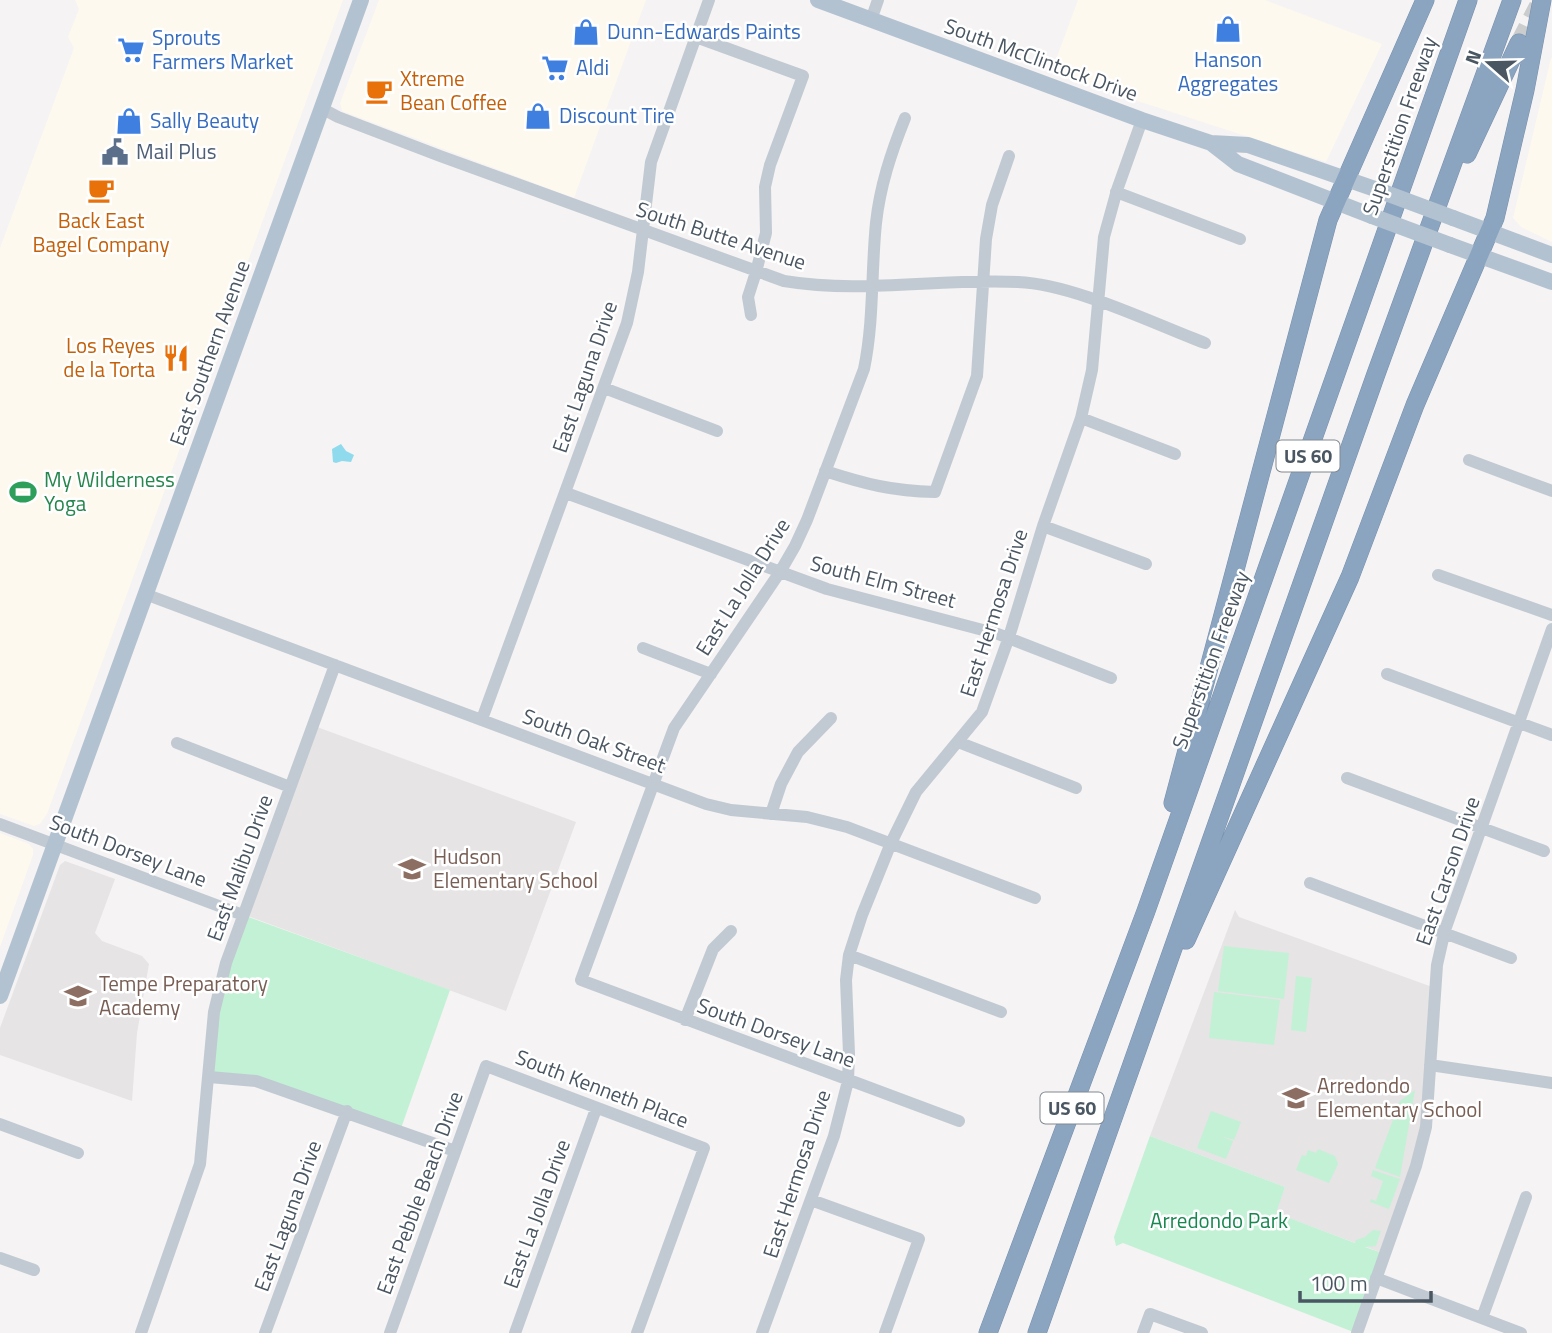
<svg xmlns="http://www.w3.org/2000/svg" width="1552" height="1333" font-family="'Titillium Web',sans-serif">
<rect width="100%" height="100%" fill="#f5f3f3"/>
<path fill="#fdf9ef" d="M75,0H343L47,814L40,824L34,826L0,814V248L74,48L68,37L79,9Z
M379,0H646L574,198L342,111L340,103Z
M1078,0H1265L1382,44L1326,162L1051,73Z
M1551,58H1552V242L1521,227L1513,218Z
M0,833L29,844L33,849V855L0,947Z"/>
<path fill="#e6e4e5" d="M317,727L576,822L506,1011L248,916Z
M65,861L115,879L95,933L102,941L142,956L149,964L137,1033L132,1101L0,1055V1028L60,865Z
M1235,910L1239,917L1435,988L1426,1127L1385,1254L1275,1213L1285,1187L1150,1136Z"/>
<path fill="#c3f1d5" d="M243,915L450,990L400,1131L256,1081L209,1077L214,1012Z
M1224,946L1289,953L1284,999L1218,991Z
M1296,976L1312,978L1306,1032L1291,1030Z
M1214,992L1280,1000L1274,1045L1209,1038Z
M1415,1090L1400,1177L1375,1168L1400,1101Z
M1211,1111L1241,1122L1234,1140L1220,1136L1233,1141L1226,1159L1197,1148Z
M1150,1136L1285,1187L1276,1213L1355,1243L1356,1240L1365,1237L1373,1230L1381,1231L1376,1246L1365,1247L1385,1254L1356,1333L1123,1243L1116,1246L1114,1237Z
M1318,1149L1335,1156L1338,1164L1329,1183L1296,1170L1302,1155L1306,1156L1308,1150L1316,1153Z
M1373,1170L1400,1179L1389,1209L1370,1202L1371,1199L1376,1201L1383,1181L1371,1176Z"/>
<path fill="#90daee" d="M341,444L346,451L354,455L351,462L342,461L336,463L333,462L332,449Z"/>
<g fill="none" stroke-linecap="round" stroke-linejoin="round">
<path stroke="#caccce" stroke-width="18" stroke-dasharray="18 9" stroke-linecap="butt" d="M1519,43L1538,6"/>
<defs>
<path id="highway" d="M1467,154L1519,43
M1173,803L1328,220L1425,0
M1186,940L1350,577L1415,405L1495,218L1525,90L1542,0
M988,1333L1146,911L1468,0
M1037,1333L1376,374L1512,0"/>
</defs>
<use href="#highway" stroke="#7690ad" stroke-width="19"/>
<path stroke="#c1cad2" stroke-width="12" d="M871,20L878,0
M696,37L803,76L770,165L765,187L766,233L756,272L748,297L751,315
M321,108L338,117L440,156L784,281C862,294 940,278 1018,282C1073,284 1152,323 1205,343
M905,118C891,153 880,186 876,223C871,272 874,321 864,369L807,520L795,546L780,572L674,728L581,980L959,1121
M1116,192L1240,239
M604,388L717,431
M1081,418L1175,454
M1469,460L1552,491
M825,471C865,484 892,491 935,492L977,376L986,239L992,205L1009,156
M566,493L827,589L998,634L1111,678
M1043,526L1146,564
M1438,575L1552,615
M145,594L706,804L731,810L807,817L847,827L1035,898
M643,648L711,674
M1387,674L1552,735
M482,719L627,323L638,272L651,162L709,0
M958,742L1076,788
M177,743L290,787
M1347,778L1544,851
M771,814L781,784L798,752L831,718
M0,824L243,915
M1310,883L1511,958
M849,955L1001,1012
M685,1020L713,949L731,931
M1430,1065L1552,1083
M209,1077L256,1081L455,1151
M0,1124L78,1153
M811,1200L919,1239L885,1333
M0,1258L34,1270
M1376,1278L1521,1333
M1482,1318L1526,1197
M141,1333L200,1164L214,1012L226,963L335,665
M265,1333L347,1111
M390,1333L486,1066L704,1148L637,1333
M515,1333L596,1109
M762,1333L834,1136L848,1081L849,1054L846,980L849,955L862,915L891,843L916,792L982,712L1009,637L1043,526L1081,418L1092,370L1104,237L1117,190L1142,120
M1143,1333L1150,1314L1202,1333
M1357,1333L1416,1166L1426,1127L1437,965L1445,930L1552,629"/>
<path stroke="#b3c2d1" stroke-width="16" d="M818,0L1142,120L1211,143L1248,145L1375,189
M1211,143L1238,164L1372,216
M1453,218L1552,255
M1450,245L1552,282
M0,996L361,0"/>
<use href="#highway" stroke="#8ba5c1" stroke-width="18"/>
<path stroke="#b3c2d1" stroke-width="16" d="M1375,189L1453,218
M1372,216L1450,245"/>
</g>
<defs>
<symbol id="shop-bare" viewBox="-9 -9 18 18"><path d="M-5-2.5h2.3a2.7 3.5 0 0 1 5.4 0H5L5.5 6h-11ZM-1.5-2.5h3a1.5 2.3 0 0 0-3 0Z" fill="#3f7fe0" stroke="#fff" stroke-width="2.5" paint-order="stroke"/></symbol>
<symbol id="supermarket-bare" viewBox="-9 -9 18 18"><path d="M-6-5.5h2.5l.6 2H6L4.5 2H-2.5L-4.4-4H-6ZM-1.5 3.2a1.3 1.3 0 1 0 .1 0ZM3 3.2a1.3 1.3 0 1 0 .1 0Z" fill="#3f7fe0" stroke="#fff" stroke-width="2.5" paint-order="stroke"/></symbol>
<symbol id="cafe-bare" viewBox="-9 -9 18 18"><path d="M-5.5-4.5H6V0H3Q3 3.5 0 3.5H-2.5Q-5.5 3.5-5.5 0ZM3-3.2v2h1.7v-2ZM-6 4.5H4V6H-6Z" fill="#e8710a" stroke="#fff" stroke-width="2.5" paint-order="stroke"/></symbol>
<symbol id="civic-bare" viewBox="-9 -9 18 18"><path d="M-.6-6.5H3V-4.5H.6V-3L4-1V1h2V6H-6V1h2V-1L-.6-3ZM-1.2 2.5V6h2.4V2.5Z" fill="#5c6f8a" stroke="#fff" stroke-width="2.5" paint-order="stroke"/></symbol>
<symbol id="restaurant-bare" viewBox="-9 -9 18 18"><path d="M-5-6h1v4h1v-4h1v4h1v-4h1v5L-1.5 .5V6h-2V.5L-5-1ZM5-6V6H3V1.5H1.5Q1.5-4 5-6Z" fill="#e8710a" stroke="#fff" stroke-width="2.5" paint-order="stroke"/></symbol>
<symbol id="stadium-bare" viewBox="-9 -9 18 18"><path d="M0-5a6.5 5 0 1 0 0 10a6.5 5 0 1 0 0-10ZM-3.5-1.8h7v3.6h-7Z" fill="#2e9e5b" stroke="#fff" stroke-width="2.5" paint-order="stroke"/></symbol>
<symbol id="school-bare" viewBox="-9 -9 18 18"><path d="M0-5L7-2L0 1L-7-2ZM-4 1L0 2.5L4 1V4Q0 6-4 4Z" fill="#8d6e63" stroke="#fff" stroke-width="2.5" paint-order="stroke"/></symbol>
</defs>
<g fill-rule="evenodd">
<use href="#shop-bare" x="1209" y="10" width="38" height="38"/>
<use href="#shop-bare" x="567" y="13" width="38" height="38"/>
<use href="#supermarket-bare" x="112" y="31" width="38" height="38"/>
<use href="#supermarket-bare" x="536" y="49" width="38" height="38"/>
<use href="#cafe-bare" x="360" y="72" width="38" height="38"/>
<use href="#shop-bare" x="519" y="97" width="38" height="38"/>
<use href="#shop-bare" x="110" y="102" width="38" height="38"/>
<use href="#civic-bare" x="96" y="133" width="38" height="38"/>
<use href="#cafe-bare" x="82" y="171" width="38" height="38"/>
<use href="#restaurant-bare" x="157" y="339" width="38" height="38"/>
<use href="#stadium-bare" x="4" y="473" width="38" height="38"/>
<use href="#school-bare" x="393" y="850" width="38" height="38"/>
<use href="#school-bare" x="59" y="977" width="38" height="38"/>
<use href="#school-bare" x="1277" y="1079" width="38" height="38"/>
</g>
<g text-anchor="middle" stroke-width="5" stroke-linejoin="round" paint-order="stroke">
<g fill="#fff" stroke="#808990" stroke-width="2">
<rect x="1276.5" y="440.5" width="63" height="31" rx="5"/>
<rect x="1040.5" y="1092.5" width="63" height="31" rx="5"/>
</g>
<g font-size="19" font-weight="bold" fill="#4a5661">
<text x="1308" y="463">US 60</text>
<text x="1072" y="1115">US 60</text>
</g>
<g font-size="21" fill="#366cbe" stroke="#fff" text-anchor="start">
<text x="607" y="39">Dunn-Edwards Paints</text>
<text x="152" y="45">Sprouts<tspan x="152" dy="24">Farmers Market</tspan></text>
<text x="1228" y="67" text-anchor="middle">Hanson<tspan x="1228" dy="24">Aggregates</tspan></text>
<text x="576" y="75">Aldi</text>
<text x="559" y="123">Discount Tire</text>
<text x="150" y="128">Sally Beauty</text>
</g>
<g font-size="21" fill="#4a5661" stroke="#fff">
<text transform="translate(1041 60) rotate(20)" y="7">South McClintock Drive</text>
<text transform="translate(1400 126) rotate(-71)" y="7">Superstition Freeway</text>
<text transform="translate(721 236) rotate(18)" y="7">South Butte Avenue</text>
<text transform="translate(210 353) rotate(-70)" y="7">East Southern Avenue</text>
<text transform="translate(585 377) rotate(-71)" y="7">East Laguna Drive</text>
<text transform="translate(883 582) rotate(15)" y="7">South Elm Street</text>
<text transform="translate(743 587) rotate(-58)" y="7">East La Jolla Drive</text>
<text transform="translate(994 613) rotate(-72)" y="7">East Hermosa Drive</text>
<text transform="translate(1211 660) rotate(-70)" y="7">Superstition Freeway</text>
<text transform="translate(594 741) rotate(20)" y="7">South Oak Street</text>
<text transform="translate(128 851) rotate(21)" y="7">South Dorsey Lane</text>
<text transform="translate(240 868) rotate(-70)" y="7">East Malibu Drive</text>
<text transform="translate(1448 871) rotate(-71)" y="7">East Carson Drive</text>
<text transform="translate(776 1033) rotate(20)" y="7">South Dorsey Lane</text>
<text transform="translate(602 1089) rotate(21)" y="7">South Kenneth Place</text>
<text transform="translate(797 1174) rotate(-72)" y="7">East Hermosa Drive</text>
<text transform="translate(420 1193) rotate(-70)" y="7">East Pebble Beach Drive</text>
<text transform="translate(537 1214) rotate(-70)" y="7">East La Jolla Drive</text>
<text transform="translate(288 1216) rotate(-70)" y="7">East Laguna Drive</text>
</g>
<g font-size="21" fill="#c56008" stroke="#fff" text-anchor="start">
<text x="400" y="86">Xtreme<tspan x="400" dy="24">Bean Coffee</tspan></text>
<text x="101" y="228" text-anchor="middle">Back East<tspan x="101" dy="24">Bagel Company</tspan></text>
<text x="155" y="353" text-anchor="end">Los Reyes<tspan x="155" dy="24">de la Torta</tspan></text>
</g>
<g font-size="21" fill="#4e5e75" stroke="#fff" text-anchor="start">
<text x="136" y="159">Mail Plus</text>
</g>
<g font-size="21" fill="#27864d" stroke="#fff" text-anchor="start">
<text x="44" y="487">My Wilderness<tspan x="44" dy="24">Yoga</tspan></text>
</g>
<g font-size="21" fill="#785e54" stroke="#fff" text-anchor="start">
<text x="433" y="864">Hudson<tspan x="433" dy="24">Elementary School</tspan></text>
<text x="99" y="991">Tempe Preparatory<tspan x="99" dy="24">Academy</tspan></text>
<text x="1317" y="1093">Arredondo<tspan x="1317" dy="24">Elementary School</tspan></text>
</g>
<g font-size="21" fill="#17864f" stroke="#fff">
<text x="1219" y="1228">Arredondo Park</text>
</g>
</g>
<g transform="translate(1489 63) rotate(290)" stroke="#ffffff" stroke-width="5" paint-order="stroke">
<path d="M0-5L12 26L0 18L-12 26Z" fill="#4a5661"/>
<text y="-10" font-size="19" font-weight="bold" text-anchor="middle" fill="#4a5661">N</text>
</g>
<path d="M1300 1291v10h131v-10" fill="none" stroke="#4a5661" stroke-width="3.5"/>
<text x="1310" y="1291" font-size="21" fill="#4a5661" stroke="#ffffff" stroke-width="5" paint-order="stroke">100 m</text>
</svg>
